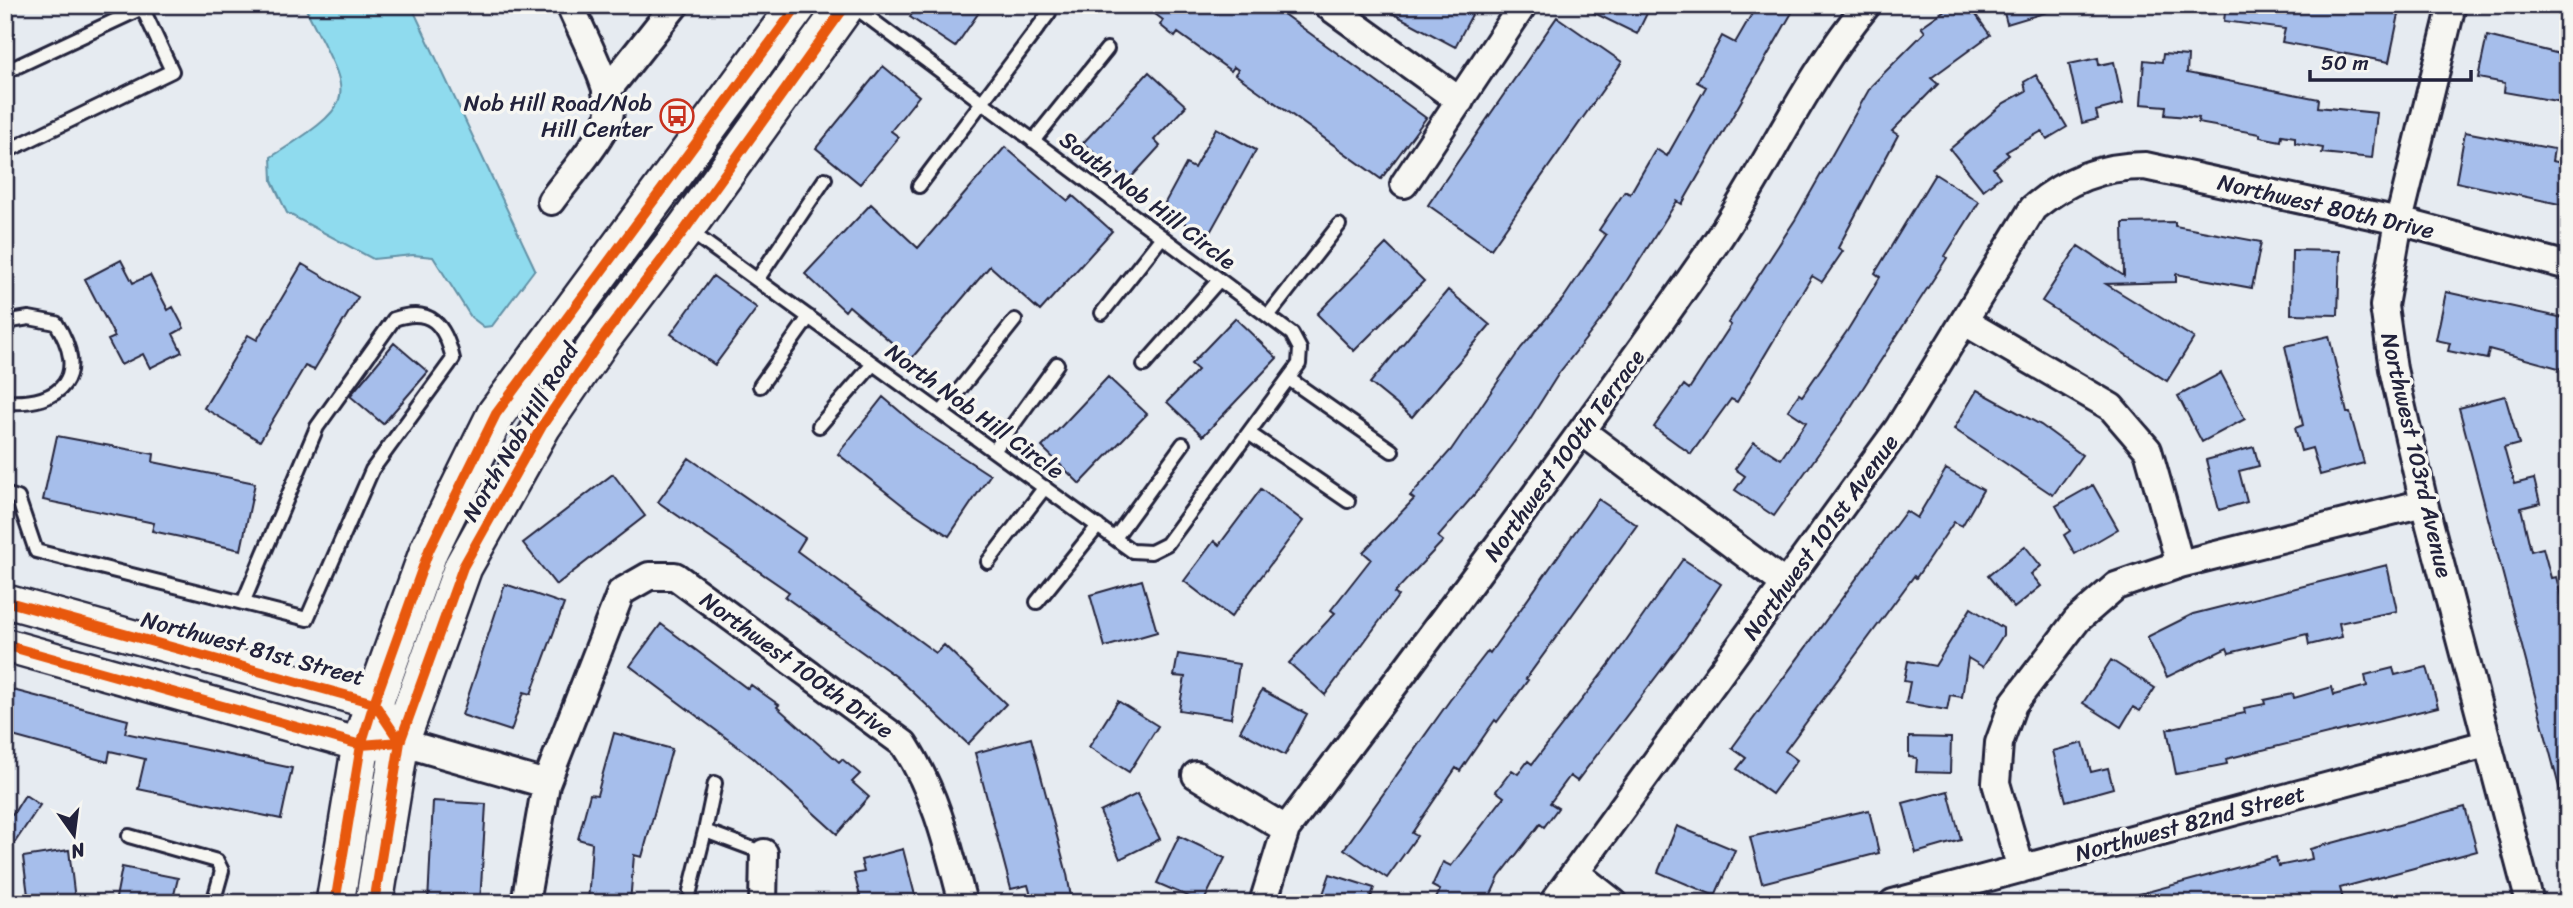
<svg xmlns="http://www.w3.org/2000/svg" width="2573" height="908" font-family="Sriracha,sans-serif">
<rect width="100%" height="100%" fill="#e6ebf1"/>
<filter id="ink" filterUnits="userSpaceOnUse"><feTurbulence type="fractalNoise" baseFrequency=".0143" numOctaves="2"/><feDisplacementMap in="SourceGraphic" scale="14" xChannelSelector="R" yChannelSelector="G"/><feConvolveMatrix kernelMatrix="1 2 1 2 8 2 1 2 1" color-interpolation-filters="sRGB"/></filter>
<g filter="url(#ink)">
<path fill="#8fdbee" stroke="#6391a6" stroke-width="2" d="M304,5H411L535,269L492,326L484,327L471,317L433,257L413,255L373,259L287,213L272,181L271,157C366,97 350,99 304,5Z"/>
<path fill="#a6beeb" stroke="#22223b" stroke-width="2" d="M918,5H984L955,47L910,17Z
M1143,5H1271L1426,118L1381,179L1235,74L1238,70L1234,67L1231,71L1178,33L1175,37L1160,25L1163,20Z
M1377,5H1477L1455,47Z
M1578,5H1651L1637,34Z
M1757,5H1782L1793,11L1682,204L1677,201L1607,312L1559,373L1525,427L1480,488L1438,537L1443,541L1394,593L1398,596L1325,695L1289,663L1335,613L1331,610L1371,559L1363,552L1414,499L1410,496L1451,450L1521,348L1563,299L1606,235L1599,230L1625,191L1630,194L1656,149L1667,156L1706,87L1697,82L1722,36L1735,43Z
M1952,5H1969L1990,35L1931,78L1938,84L1892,131L1898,135L1838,248L1843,251L1822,282L1812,276L1737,402L1731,399L1691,454L1654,427L1684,385L1689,389L1731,325L1728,323L1795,220L1871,86L1925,32L1921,27Z
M2002,5H2053L2054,10L2007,24Z
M2226,5H2353L2399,14L2389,62L2282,42L2285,29L2224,21Z
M1557,17L1622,62L1491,249L1428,205Z
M2487,36L2568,56V103L2504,92L2505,83L2478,78Z
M2163,54L2188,56L2187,73L2319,99L2318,107L2377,113L2372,158L2322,153L2323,148L2295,143V137L2282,135L2281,141L2260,137V134L2198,123L2199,118L2165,115L2166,106L2141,104L2144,60L2162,62Z
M2098,58L2099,65L2114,62L2123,104L2096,111L2098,119L2082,123L2069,64Z
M883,66L919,96L891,131L899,137L860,184L816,148Z
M1149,72L1186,106L1154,140L1160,146L1127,182L1083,143Z
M2036,75L2067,127L2047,139L2042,131L2006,152L2009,155L1993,168L2000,177L1983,190L1950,149L2004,103L2026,91L2024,82Z
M1216,128L1256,150L1208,236L1161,210L1186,164L1194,168Z
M2465,132L2554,149L2552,161L2568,164L2564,205L2456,182Z
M1005,147L1068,201L1073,196L1112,231L1040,311L990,266L911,359L849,306L845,311L805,274L871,204L918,248Z
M1935,174L1979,202L1945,256L1947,258L1841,422L1774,516L1735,490L1745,476L1735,469L1754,442L1781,459L1806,422L1788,410L1799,394L1802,396L1847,331L1880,277L1875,273Z
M2175,222V226L2261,242L2252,288L2176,274V282L2106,284L2194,338L2167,381L2042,301L2078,246L2124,276L2123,223Z
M1386,244L1424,281L1354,351L1317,314Z
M2292,250L2340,251L2338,315L2291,314Z
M121,260L133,283L150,275L168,310L173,307L184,328L173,334L182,352L150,368L143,354L121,365L108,340L115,337L85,279Z
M302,264L358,297L314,370L305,366L260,441L204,408L248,335L257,340Z
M713,276L757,308L715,365L671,334Z
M1448,290L1490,325L1412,417L1370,383Z
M2446,292L2568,319V346L2562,369L2489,349L2487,359L2448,351L2450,343L2436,340Z
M1235,318L1277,358L1203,436L1167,402L1198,370L1191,364Z
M2329,336L2347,413H2350L2364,463L2320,475L2312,448L2301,451L2295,428L2303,425L2285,346Z
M394,343L428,372L383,424L350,396Z
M2221,373L2245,419L2202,442L2178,396Z
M1108,377L1147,414L1080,484L1042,447Z
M1977,390L2041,425L2082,455L2053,495L1954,429Z
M2505,396L2519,444L2504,448L2514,484L2534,479L2540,503L2521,508L2531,551L2543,548L2551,578L2556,577L2561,596L2568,595V797L2562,798L2459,408Z
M883,397L924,432L990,475L949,536L905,507L838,454Z
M57,436L154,454L153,462L255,483L241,550L152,531L154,523L43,500Z
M2254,447L2259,466L2239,471L2247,502L2219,510L2206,460Z
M689,458L805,538L797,551L936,653L944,645L1006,704L968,744L897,677L785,597L789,592L658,502Z
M1946,469L1983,490L1962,526L1954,522L1916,578L1914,576L1785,751L1797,760L1772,794L1737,769L1746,758L1732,748L1906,511L1917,518Z
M613,474L645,516L556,585L523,543Z
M2093,485L2118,529L2075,554L2064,535L2070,531L2056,506Z
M1261,489L1303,521L1231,617L1184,581L1214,541L1219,545Z
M1598,499L1637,525L1526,679L1528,680L1497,722L1495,720L1460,771L1456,768L1412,833L1417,836L1387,878L1344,849L1450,700L1488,651L1490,653Z
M2025,546L2041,566L2031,574L2041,586L2014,608L1988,576Z
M1683,559L1721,584L1684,640L1577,781L1570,776L1550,803L1558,808L1544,827L1540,824L1499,877L1487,903H1434L1440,890L1432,886L1443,862L1451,866L1504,797L1496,791L1512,770L1518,774L1528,761L1532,764L1611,662Z
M2387,565L2397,611L2339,623L2342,637L2309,645L2307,634L2229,653L2227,648L2167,677L2147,637L2193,614Z
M1142,580L1157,632L1105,647L1090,595Z
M505,584L564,604L531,694L524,692L511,731L462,715Z
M1971,608L2003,628V635L1983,667L1968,658L1962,697L1950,695L1947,710L1906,703L1910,682L1904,681L1908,661L1935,666Z
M661,624L748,689L751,685L779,705L777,707L839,762L842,759L860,774L852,782L869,797L837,834L753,758L630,666Z
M1178,654L1239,664L1231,718L1179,710L1185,677L1174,676Z
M2111,660L2155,688L2140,711L2133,707L2121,727L2083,703Z
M2427,667L2438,707L2226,759L2227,764L2176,774L2167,729L2245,713L2244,708L2265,704L2264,700L2293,694L2294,698L2332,687L2334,695L2367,686L2365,675L2393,668L2395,675Z
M5,688L128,720L125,733L292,768L281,819L138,789L145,759L110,751L108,762L5,734Z
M1262,690L1307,714L1285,755L1240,731Z
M1118,701L1158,726L1129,772L1089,747Z
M614,733L672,749L642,857L634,855L630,903H588L592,843L578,839L590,794L597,795Z
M1909,737L1951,738L1950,773L1916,772L1917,758L1909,757Z
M1031,738L1067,874L1072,903H1033L1028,885L1011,889L975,753Z
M2083,743L2091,772L2108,768L2113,788L2066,801L2053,751Z
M1948,791L1961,840L1916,853L1903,803Z
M1137,794L1160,839L1120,859L1100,812Z
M25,795L40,805L5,857V809L13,814Z
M433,801L486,804L480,903H428Z
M2465,807L2477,851L2340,888L2344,903H2322V899L2306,903H2125V898L2276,857L2278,866L2312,859L2310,849Z
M1869,810L1879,853L1762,883L1750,837Z
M1677,826L1735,850L1715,896L1658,872Z
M1179,836L1225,858L1203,903L1157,883Z
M903,849L917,903H862L854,874L864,872L861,860Z
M69,850L75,900L29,903L23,857Z
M122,867L178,878L172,903H115Z
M1330,874L1374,888L1369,903H1320Z"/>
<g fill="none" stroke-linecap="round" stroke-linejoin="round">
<defs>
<path id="service" d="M5,72L142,8
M1033,141L1107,49
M5,152L172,71L141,5
M919,186L1049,13
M688,230L1132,551L1151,552L1167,544L1299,364L1300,349L1292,334L852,5
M757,280L825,179
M1102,313L1162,237
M1268,316L1339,225
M5,322L29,318L56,323C89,375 63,406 5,402
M1144,365L1219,280
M1289,379L1392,451
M760,386L809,317
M941,413L1015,320
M819,426L873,364
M1250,434L1348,501
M994,451L1057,364
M5,494L18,498L36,551L307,619L372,470L453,359C445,325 431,306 394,319L317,427L243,603
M1115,538L1183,444
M988,562L1045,487
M1037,602L1098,526
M705,831L715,783
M129,836L217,861L222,871L213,903
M690,891L705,831L764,853"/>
<path id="minor" d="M1327,5L1460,101
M2452,5L2399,221L2384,306L2393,369L2424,503L2530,903
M606,92L675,5
M1404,184L1523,5
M551,201C565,181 609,133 610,111C611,87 580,29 570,5
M1965,322L2111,407L2148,450L2180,564
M1584,433L1785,584
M400,742L546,784
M1196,775L1286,829
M2021,869L1996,783L1999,743L2013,704L2077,620L2116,586L2180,564L2424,503
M1576,873L1614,903
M525,903L546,784L621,592L649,576H675L904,744C936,793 948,846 963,903
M763,903L764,853
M1263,903L1286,829C1429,639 1572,449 1708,254C1765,173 1804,80 1867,5
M1553,903L1898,429L2033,208C2067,180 2100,166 2145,166L2399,221L2568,266
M1893,903L2486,744"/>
<path id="tertiary" d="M5,601L374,703L388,724
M5,645L361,745L386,743"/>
<path id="secondary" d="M335,903L361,745L374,703L429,550L496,414L798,5
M374,903L400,742L463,567L542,426L603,337L686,228L846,5"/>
</defs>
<use href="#service" stroke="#22223b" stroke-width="18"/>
<use href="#minor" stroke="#22223b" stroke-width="32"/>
<use href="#tertiary" stroke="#22223b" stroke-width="37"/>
<use href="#secondary" stroke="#22223b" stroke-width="42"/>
<use href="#service" stroke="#f6f6f2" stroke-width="12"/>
<use href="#minor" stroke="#f6f6f2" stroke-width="26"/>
<use href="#tertiary" stroke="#f6f6f2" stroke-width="32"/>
<use href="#secondary" stroke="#f6f6f2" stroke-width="37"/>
<defs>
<path id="cycleway" d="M5,601L374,703L400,742
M5,645L361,745L400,742
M335,903L361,745L374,703L429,550L496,414L798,5
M374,903L400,742L463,567L542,426L603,337L686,228L846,5"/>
</defs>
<use href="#cycleway" stroke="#f6f6f2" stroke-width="15"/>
<use href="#cycleway" stroke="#e8590c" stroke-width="10"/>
</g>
</g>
<defs>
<symbol id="bus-ring" viewBox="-11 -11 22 22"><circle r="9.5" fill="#f6f6f2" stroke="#c8321e" stroke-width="1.5"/><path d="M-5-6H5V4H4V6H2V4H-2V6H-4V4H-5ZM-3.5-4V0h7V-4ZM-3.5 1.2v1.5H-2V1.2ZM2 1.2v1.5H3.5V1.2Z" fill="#c8321e"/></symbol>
</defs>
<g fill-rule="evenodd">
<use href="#bus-ring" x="658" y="97" width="38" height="38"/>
</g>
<g text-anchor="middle" stroke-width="7" stroke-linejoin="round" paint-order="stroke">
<g font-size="23" fill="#22223b" stroke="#f6f6f2" text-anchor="end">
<text x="652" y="111">Nob Hill Road/Nob<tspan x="652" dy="26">Hill Center</tspan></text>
</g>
<g font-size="23" fill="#22223b" stroke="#f6f6f2">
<text transform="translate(1148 200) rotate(37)" y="8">South Nob Hill Circle</text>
<text transform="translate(2326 206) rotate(13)" y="8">Northwest 80th Drive</text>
<text transform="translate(975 411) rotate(36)" y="8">North Nob Hill Circle</text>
<text transform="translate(520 432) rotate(-59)" y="8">North Nob Hill Road</text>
<text transform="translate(1564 455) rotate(-54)" y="8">Northwest 100th Terrace</text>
<text transform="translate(2417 455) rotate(77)" y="8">Northwest 103rd Avenue</text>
<text transform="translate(1820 537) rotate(-54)" y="8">Northwest 101st Avenue</text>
<text transform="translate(253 648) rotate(15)" y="8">Northwest 81st Street</text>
<text transform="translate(797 665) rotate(36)" y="8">Northwest 100th Drive</text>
<text transform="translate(2190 823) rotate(-15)" y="8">Northwest 82nd Street</text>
</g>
</g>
<rect width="2573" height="908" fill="none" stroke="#f6f6f2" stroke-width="28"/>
<rect x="14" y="14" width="2545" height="880" fill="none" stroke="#22223b" stroke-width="2.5" filter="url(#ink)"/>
<g transform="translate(74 835) rotate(166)" stroke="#f6f6f2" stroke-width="5" paint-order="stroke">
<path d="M0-5L12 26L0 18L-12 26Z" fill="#22223b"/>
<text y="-10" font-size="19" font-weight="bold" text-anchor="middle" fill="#22223b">N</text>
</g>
<path d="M2310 70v10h161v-10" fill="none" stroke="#22223b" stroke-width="3.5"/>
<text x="2321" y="70" font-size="21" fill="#22223b" stroke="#f6f6f2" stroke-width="5" paint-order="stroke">50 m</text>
</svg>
